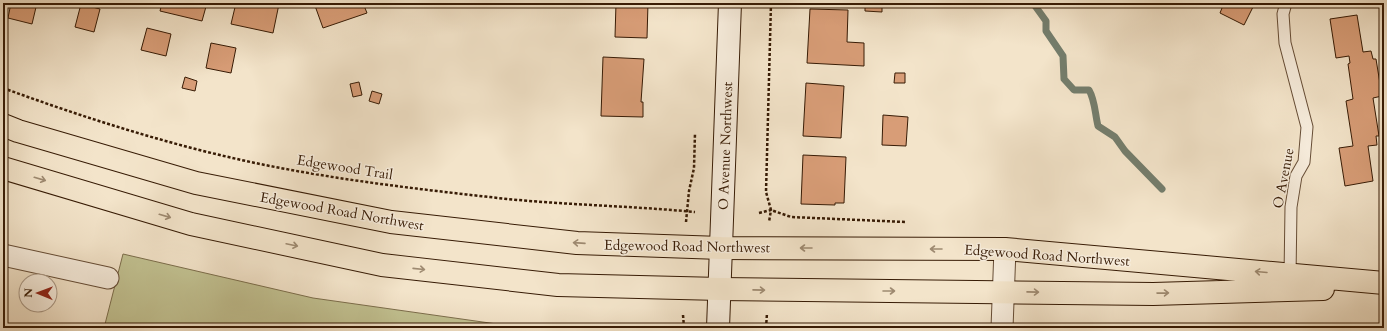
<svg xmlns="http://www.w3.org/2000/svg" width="1387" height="331" font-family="Cardo,serif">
<rect width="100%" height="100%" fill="#f3e4ca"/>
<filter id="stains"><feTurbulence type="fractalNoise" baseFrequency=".005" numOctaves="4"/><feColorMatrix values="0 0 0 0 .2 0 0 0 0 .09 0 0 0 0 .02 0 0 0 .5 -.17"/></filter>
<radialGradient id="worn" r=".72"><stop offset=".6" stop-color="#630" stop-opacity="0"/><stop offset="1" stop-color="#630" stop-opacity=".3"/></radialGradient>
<path fill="#c2c292" stroke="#7c6e4c" d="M123,254L313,298L525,328H104Z"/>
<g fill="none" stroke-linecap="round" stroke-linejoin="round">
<path stroke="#747d6c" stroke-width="7" d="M1033,3L1046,21V31L1063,56L1064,79L1074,90H1089C1095,100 1095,114 1098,126L1115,137L1125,151L1162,189"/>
</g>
<path fill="#d89d77" stroke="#371b05" d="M11,3H37L32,24L8,18Z
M162,3H207L202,21L160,11Z
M236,3L279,4L273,33L231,24Z
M314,3H363L367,13L323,28Z
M616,3H648L647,38L615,37Z
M865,3H882V12L865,11Z
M1224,3H1255L1244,25L1220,13Z
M81,4L100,9L94,32L75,27Z
M810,9L848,10L847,42L864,43V66L807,63Z
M1357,15L1363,52L1371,51L1373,59H1376L1382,96L1373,98L1379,136H1376L1377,145L1368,146L1373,181L1345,186L1339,148L1353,146L1346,101L1353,99L1348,64L1350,63L1349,56L1336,58L1330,19Z
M147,28L171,34L166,56L141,50Z
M211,43L236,48L231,73L206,68Z
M603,57L644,59L641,102H643V117L601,116Z
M895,73H905V83H894Z
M185,77L197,81L195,91L182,88Z
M359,82L362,95L353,97L350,84Z
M806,83L844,86L841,138L803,136Z
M372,91L382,94L379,104L369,101Z
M883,115L908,117L906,146L882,145Z
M803,155L846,157L844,203H835V205L801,204Z"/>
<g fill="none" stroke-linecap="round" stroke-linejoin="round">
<defs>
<path id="lane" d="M1286,3L1283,14L1285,43L1307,127L1304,162L1296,176L1291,207L1290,277"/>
<path id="street" d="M3,255L108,278
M1002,328L1005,249"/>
<path id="secondary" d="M718,328L730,3"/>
<path id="primary" d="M3,125L18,131L196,183L391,222L577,243L721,248L1005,249L1384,283
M3,168L191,224L382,265L558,285L720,289L1153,294L1323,289"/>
</defs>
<use href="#lane" stroke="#664d36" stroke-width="13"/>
<use href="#street" stroke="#664d36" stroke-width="23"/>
<use href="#secondary" stroke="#371b05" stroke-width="24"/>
<use href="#primary" stroke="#371b05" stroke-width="24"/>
<path stroke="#371b05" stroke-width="2.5" stroke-dasharray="3 2" stroke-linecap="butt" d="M771,3L766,192L771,210L791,217L905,222
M3,88C88,119 176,147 265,165C345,181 426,190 507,199C569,205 632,206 695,212
M759,213L771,210L769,222
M686,222L689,191L694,168L695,133
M683,315L684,327L692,328
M766,328L767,313"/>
<use href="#lane" stroke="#f7eddd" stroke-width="11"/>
<use href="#street" stroke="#f7eddd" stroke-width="21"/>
<use href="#secondary" stroke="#f7eddd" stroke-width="22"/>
<use href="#primary" stroke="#f3e4ca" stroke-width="22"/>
</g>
<defs><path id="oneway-shaft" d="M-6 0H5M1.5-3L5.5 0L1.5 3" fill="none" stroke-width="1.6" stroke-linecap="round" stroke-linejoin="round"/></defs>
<g stroke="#9e8a71">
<use href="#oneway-shaft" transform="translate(40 179) rotate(16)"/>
<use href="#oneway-shaft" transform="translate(165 216) rotate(16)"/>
<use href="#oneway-shaft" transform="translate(579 243) rotate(-176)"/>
<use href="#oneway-shaft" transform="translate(292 245) rotate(12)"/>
<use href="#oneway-shaft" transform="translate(806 248) rotate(-180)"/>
<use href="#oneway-shaft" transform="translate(936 249) rotate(-180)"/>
<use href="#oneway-shaft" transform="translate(419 269) rotate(6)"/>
<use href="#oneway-shaft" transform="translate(1261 272) rotate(-175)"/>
<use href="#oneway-shaft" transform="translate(759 290) rotate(1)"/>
<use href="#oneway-shaft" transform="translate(889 291)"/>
<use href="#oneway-shaft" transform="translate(1033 292) rotate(1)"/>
<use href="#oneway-shaft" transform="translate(1163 293) rotate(-1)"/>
</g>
<g text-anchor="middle" stroke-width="3" stroke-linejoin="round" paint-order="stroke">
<g font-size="14" fill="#371b05" stroke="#f7eddd">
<text transform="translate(725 146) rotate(-88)" y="5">O Avenue Northwest</text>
<text transform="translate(345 167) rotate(9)" y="5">Edgewood Trail</text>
<text transform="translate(1283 178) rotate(-79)" y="5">O Avenue</text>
<text transform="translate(342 211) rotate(10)" y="5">Edgewood Road Northwest</text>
<text transform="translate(687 246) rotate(1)" y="5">Edgewood Road Northwest</text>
<text transform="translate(1047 255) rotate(4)" y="5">Edgewood Road Northwest</text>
</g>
</g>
<rect width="1387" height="331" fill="none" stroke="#f3e4ca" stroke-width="16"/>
<rect x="4" y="4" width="1379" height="323" fill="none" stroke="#371b05" stroke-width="2"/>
<rect x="8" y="8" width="1371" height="315" fill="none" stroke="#371b05"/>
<g transform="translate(38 293) rotate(271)"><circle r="19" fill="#f7eddd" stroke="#aa9987"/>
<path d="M0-3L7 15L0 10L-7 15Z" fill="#8f2418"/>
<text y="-6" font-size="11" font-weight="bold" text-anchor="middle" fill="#371b05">N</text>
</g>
<rect width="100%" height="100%" filter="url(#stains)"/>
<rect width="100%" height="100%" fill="url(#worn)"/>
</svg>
